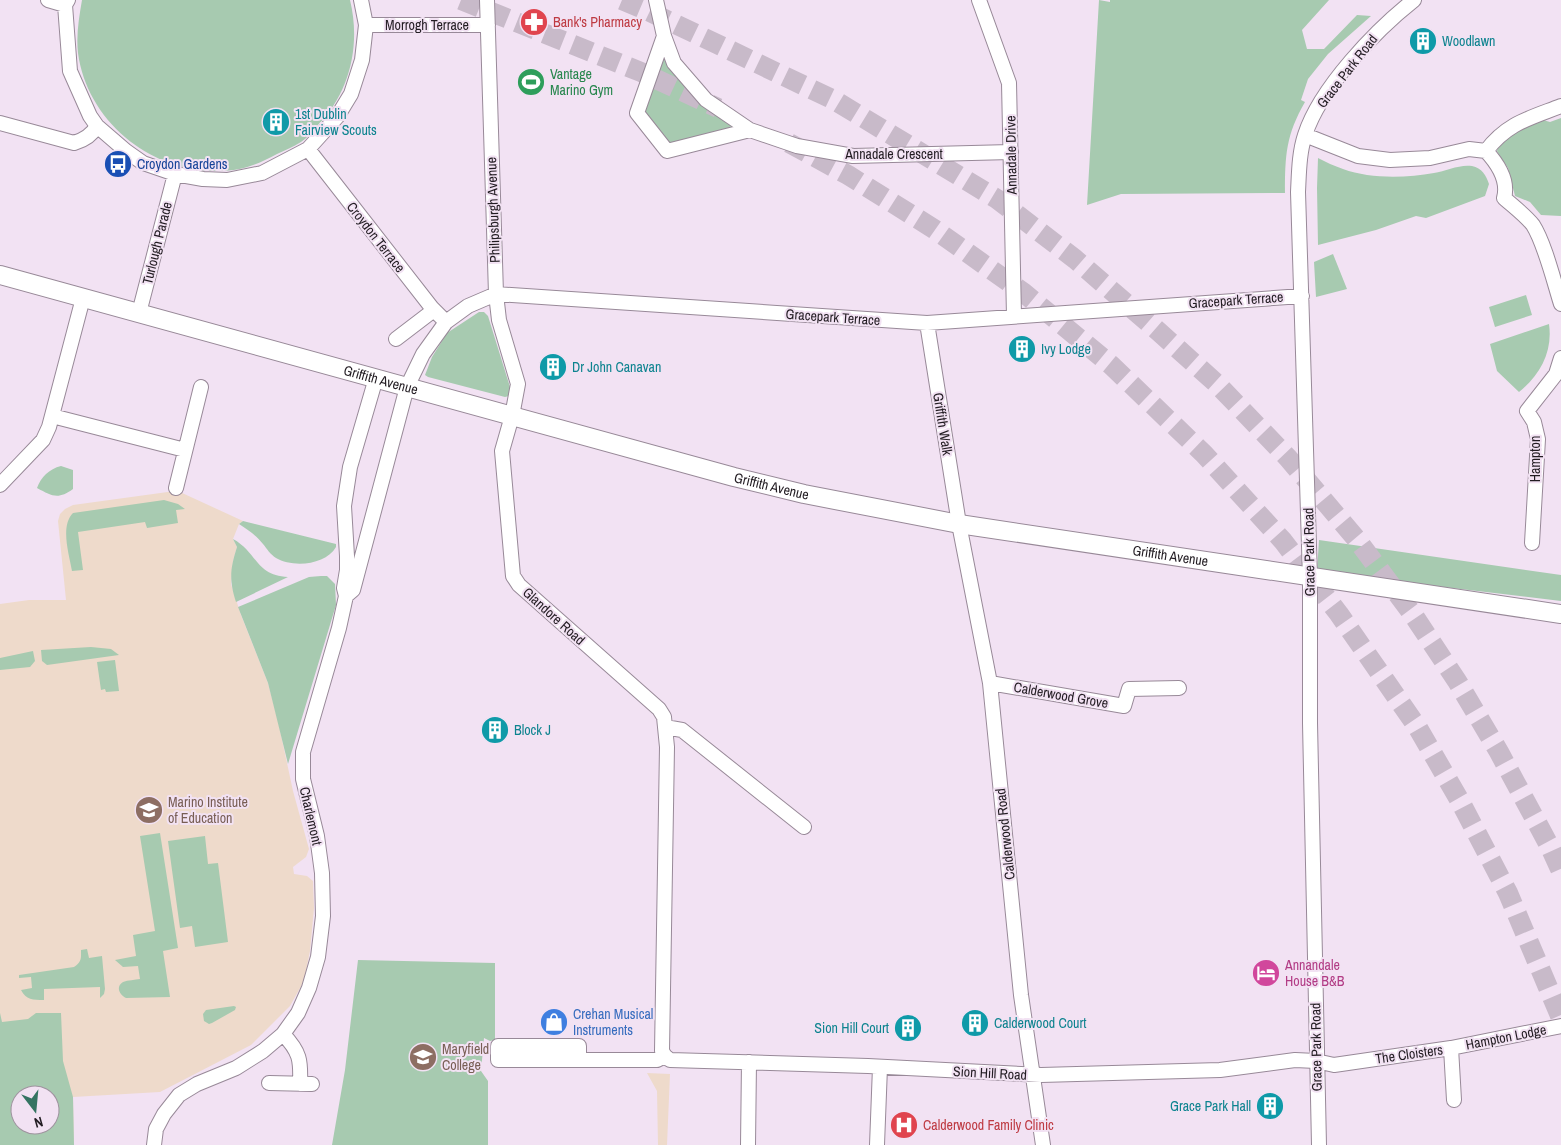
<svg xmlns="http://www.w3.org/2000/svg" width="1561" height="1145" font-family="'Archivo Narrow',sans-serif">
<rect width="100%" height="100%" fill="#f2e2f3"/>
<path fill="#eedacb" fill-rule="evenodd" d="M175,491L180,492L243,521L239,524L233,539L237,547L233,561L231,584L241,615L268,683L278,721L293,791L309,849L306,857L293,867L294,874L307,876L313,881L314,908L310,951L304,981L290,1006L251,1045L160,1092L73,1097L74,1145H0V604L29,600H66L58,521L60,514L65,509L73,505ZM20,1095H50V1125H20Z
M647,1073L670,1074L667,1145H658L657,1091Z"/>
<path fill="#a7cab0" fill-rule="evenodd" d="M82,0H350C361,45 350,93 317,126C312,132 307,138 301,142C293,147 285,150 277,154C259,164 241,171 219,171C151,173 87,121 78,53C76,35 79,18 82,0Z
M1099,0L1110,2V0H1329L1302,30L1307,49H1324L1357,15L1371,16L1328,54L1308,79L1301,100L1305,102C1286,135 1285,155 1285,193L1121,194L1087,205Z
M664,58L685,86L736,128L669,144L644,114Z
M1561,118V216L1541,215L1530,202L1515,196L1508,168L1499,155L1497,151L1498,146L1501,141L1520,129L1543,120L1550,122Z
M1318,158C1326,162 1334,166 1343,169C1370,179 1406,178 1434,173C1446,171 1460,164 1472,166C1482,168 1486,175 1489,184L1485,196L1426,218L1416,216L1376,230L1318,245L1317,188Z
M1333,254L1347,289L1316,297L1314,262Z
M1526,295L1532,315L1495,327L1489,307Z
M479,312H484L488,316L510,387L511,393L509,396L505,397L428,377L425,375L432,357L447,333Z
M1549,324C1553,352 1540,375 1519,392L1497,371L1490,344Z
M61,466L73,470V489C58,500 52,496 37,488C41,477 49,469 61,466Z
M164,500L178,504L185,509L176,510L178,523L147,528L145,522L78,532L83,570L72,571C69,554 60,526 73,513Z
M243,521L336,544V547C326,565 293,568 276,558C270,554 267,549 263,544C256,535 248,530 239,524Z
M233,539C257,552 256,576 288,577L236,602C229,580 230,569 237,547Z
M1319,540L1561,575V601L1317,572Z
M321,576H327L335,584L336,605L288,764L268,683L238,607L309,577Z
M91,647L111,649L119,655L47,665L42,661L41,650Z
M33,651L35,661L30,667L0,670V658Z
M115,660L119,691L106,692L105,689L101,690L97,662Z
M160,833L178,948L163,951L170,997L126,998C120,995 115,987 123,982C128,980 135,980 140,979L138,966L123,967L115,960L136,956L133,935L155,931L140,836Z
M205,836L208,864L218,863L228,942L195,947L192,926L180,928L168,841Z
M87,949L89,958L102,956L105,989L104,994L100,998V987L44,989V1000C33,1000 26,1000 21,990L32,988L31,977L19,978V975L74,967C82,962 81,958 81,950Z
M358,960L495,963V1040L490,1041L484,1038L481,1071L488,1081V1145H332L345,1070Z
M234,1006L236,1007L235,1010L212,1023L209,1024L204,1021L203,1014L206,1010Z
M0,1013L2,1022L28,1019L36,1013H61L63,1061L73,1097L74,1145H0ZM20,1095H50V1125H20Z"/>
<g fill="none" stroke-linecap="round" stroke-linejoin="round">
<path stroke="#c8bac9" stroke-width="20" stroke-dasharray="20 10" stroke-linecap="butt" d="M461,0L641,72L718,108
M622,0L648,11L834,100L997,199L1075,259L1158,331L1217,384L1288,458L1358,541L1414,616L1457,681L1499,752L1550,847L1561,871
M789,143L848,175L934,229L1024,293L1111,365L1204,454L1283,541L1339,614L1418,728L1460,801L1508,893L1561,1018"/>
<defs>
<path id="minor" d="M48,0L65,5
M68,0L65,5L70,71L90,116L97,126L126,151L143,163L175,174L203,179L227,180L262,173L308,149L337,117L351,94L362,60L366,25L361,0
M487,0L496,294L499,320L518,384L512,416L502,451L513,576L519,585L659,709L664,717L667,747L662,1051L665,1056
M656,0L664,36L674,63L706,100L750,130L797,146L853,156L1011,152
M979,0L1009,83L1014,316
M366,25H488
M664,36L637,113L667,151L750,130
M0,123L74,143C84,140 92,135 97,126
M1305,135L1358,156L1390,160L1430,158L1469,149L1486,151C1507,123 1530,118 1561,106
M308,149L432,308L446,322
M1486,151C1498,164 1509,180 1504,198C1513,206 1525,215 1533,225C1545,244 1554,282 1561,304
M139,313L175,174
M927,323L959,524L990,683L1021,995L1043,1145
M396,339L434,310
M52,416L185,450
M0,485L43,440L49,427L83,298
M176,488L201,387
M1532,543L1538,439L1534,422L1527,411L1556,374L1561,358
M346,596L353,590L407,387L423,354L446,322L468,306L496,294L927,323L1302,296
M990,683L1124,706L1129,689L1179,688
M665,727L682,730L804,827
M283,1034C300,1052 301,1060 300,1084
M1451,1048L1561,1026
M665,1056L670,1060L868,1066L1041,1075L1220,1070L1295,1060L1316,1061L1334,1065L1451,1048L1454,1100
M579,1060V1046H498V1060H657L665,1056
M269,1083L312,1084
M154,1145L156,1129L164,1114L179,1095L197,1084L236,1068L263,1051L283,1034L298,1013L309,988L318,957L323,916L322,873L317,836L303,779V752L339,628L346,596L344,588L347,570V556L344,506L350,467L376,378
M748,1145L749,1062
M877,1145L880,1067
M1319,1145L1310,723V578L1298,192C1299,173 1299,153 1305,135C1320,88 1376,30 1414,0"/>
<g id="major">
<path id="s1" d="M0,275L734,477L804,494L959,524L1561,614"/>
</g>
</defs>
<use href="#minor" stroke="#988998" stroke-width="16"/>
<use href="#major" stroke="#988998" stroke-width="20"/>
<use href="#minor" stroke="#fff" stroke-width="14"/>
<use href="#major" stroke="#fff" stroke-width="18"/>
</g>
<defs>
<symbol id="pharmacy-disc" viewBox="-11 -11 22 22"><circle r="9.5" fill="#e0444e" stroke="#f2e2f3"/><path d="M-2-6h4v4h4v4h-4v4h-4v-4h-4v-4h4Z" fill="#fff"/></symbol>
<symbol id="building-disc" viewBox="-11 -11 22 22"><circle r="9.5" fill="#0f9aa8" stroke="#f2e2f3"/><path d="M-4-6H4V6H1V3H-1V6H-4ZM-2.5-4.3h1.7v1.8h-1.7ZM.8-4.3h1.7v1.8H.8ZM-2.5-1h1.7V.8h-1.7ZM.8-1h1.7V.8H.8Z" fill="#fff"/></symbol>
<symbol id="stadium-disc" viewBox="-11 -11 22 22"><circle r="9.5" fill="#2e9e5b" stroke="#f2e2f3"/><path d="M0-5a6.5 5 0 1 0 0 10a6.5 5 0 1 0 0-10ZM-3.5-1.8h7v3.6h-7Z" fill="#fff"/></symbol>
<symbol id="bus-disc" viewBox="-11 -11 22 22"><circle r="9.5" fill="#1a4fb4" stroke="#f2e2f3"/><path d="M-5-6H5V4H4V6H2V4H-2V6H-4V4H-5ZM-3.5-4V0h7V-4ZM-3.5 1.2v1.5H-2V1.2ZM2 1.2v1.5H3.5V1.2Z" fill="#fff"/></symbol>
<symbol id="university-disc" viewBox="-11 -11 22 22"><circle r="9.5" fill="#8d6e63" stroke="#f2e2f3"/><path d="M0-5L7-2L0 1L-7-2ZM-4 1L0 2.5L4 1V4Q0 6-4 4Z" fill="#fff"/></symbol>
<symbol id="hotel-disc" viewBox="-11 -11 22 22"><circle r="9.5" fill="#d1479c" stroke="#f2e2f3"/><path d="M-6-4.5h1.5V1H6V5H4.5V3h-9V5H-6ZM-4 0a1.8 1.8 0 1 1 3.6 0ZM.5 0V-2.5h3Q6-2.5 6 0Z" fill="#fff"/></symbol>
<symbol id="shop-disc" viewBox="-11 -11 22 22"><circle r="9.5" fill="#3f7fe0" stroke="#f2e2f3"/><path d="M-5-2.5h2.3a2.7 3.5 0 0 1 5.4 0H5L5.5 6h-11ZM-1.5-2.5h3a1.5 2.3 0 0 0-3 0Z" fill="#fff"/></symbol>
<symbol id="school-disc" viewBox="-11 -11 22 22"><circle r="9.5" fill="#8d6e63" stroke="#f2e2f3"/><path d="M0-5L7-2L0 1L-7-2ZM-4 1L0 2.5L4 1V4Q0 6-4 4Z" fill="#fff"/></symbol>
<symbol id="hospital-disc" viewBox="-11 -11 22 22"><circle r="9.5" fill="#e0444e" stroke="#f2e2f3"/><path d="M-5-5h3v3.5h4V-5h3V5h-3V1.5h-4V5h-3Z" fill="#fff"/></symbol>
</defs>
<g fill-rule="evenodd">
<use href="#pharmacy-disc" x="518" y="6" width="32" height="32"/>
<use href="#building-disc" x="1407" y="25" width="32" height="32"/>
<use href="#stadium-disc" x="515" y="66" width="32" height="32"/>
<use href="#building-disc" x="260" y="106" width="32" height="32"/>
<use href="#bus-disc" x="102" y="148" width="32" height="32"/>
<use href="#building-disc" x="1006" y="333" width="32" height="32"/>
<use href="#building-disc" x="537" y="351" width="32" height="32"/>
<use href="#building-disc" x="479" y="714" width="32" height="32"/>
<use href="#university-disc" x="133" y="794" width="32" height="32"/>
<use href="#hotel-disc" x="1250" y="957" width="32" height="32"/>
<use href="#shop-disc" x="538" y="1006" width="32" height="32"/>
<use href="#building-disc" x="959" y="1007" width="32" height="32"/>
<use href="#building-disc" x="892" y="1012" width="32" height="32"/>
<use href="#school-disc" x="407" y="1041" width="32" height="32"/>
<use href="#building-disc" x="1254" y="1090" width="32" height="32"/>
<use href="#hospital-disc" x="888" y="1109" width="32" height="32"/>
</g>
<g text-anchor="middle" stroke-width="4" stroke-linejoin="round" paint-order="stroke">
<g font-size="14" fill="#be3a42" stroke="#f2e2f3" text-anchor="start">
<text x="553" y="27">Bank's Pharmacy</text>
<text x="923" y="1130">Calderwood Family Clinic</text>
</g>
<g font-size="14" fill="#221c22" stroke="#f2e2f3">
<text x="427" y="30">Morrogh Terrace</text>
<text transform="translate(1347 71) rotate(-52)" y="5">Grace Park Road</text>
<text x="894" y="159">Annadale Crescent</text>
<text transform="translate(1011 155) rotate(-91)" y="5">Annadale Drive</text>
<text transform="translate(493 210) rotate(-92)" y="5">Philipsburgh Avenue</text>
<text transform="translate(376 237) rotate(52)" y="5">Croydon Terrace</text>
<text transform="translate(157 243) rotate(-76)" y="5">Turlough Parade</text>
<text transform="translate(1236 300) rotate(-4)" y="5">Gracepark Terrace</text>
<text transform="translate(833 317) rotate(4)" y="5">Gracepark Terrace</text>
<text dy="5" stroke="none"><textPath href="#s1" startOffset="395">Griffith Avenue</textPath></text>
<text transform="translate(943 424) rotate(81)" y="5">Griffith Walk</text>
<text transform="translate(1535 459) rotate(-90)" y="5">Hampton</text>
<text dy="5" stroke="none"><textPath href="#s1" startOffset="800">Griffith Avenue</textPath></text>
<text transform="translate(1309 552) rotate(-91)" y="5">Grace Park Road</text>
<text dy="5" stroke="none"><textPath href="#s1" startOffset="1205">Griffith Avenue</textPath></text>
<text transform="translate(554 616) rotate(42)" y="5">Glandore Road</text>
<text transform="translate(1061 695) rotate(10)" y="5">Calderwood Grove</text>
<text transform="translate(311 816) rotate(77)" y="5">Charlemont</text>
<text transform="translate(1005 834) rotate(-96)" y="5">Calderwood Road</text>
<text transform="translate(1506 1037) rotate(-11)" y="5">Hampton Lodge</text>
<text transform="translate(1316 1047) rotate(-91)" y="5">Grace Park Road</text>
<text transform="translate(1409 1054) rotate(-8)" y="5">The Cloisters</text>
<text transform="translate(990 1073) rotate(3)" y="5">Sion Hill Road</text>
</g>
<g font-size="14" fill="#0d838f" stroke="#f2e2f3" text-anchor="start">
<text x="1442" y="46">Woodlawn</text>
<text x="295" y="119">1st Dublin<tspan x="295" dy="16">Fairview Scouts</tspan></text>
<text x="1041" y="354">Ivy Lodge</text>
<text x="572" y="372">Dr John Canavan</text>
<text x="514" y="735">Block J</text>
<text x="994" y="1028">Calderwood Court</text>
<text x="889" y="1033" text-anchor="end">Sion Hill Court</text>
<text x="1251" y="1111" text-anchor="end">Grace Park Hall</text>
</g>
<g font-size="14" fill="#27864d" stroke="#f2e2f3" text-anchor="start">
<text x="550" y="79">Vantage<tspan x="550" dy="16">Marino Gym</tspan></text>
</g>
<g font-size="14" fill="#164399" stroke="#f2e2f3" text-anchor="start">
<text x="137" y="169">Croydon Gardens</text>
</g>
<g font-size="14" fill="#785e54" stroke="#f2e2f3" text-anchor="start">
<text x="168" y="807">Marino Institute<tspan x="168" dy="16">of Education</tspan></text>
<text x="442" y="1054">Maryfield<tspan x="442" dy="16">College</tspan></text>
</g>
<g font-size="14" fill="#b23c85" stroke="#f2e2f3" text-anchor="start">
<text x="1285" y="970">Annandale<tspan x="1285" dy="16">House B&amp;B</tspan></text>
</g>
<g font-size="14" fill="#366cbe" stroke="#f2e2f3" text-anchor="start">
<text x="573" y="1019">Crehan Musical<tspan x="573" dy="16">Instruments</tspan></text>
</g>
</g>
<g transform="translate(35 1110) rotate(164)"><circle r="24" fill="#f2e2f3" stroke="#9f939f"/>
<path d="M0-4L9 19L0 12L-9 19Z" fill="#357462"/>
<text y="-8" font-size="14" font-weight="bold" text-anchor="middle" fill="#221c22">N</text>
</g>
</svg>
